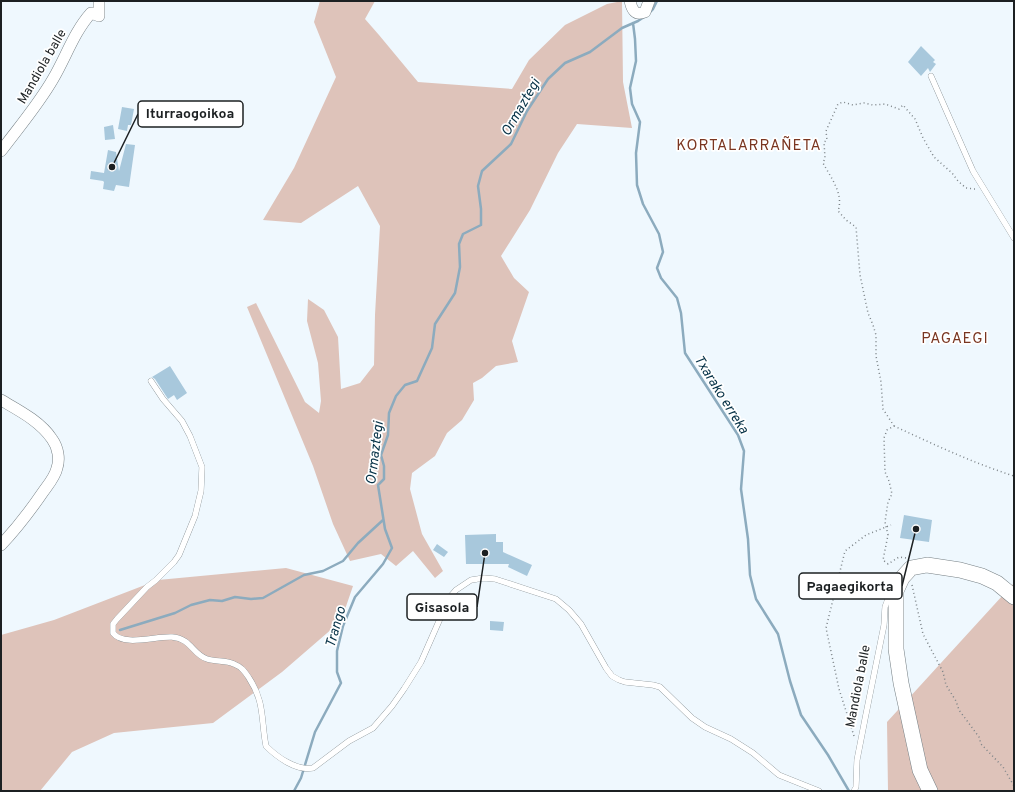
<svg xmlns="http://www.w3.org/2000/svg" width="1015" height="792" font-family="Overpass,sans-serif">
<rect width="100%" height="100%" fill="#eff8fe"/>
<path fill="#dec3ba" d="M320,1H375L365,19L379,35L418,82L512,89L529,60L565,25L607,4L622,1L623,82L632,128L577,124L558,153L530,210L501,256L514,278L529,292L512,341L518,362L496,366L482,378L473,383L474,400L462,420L447,433L435,456L412,473L410,489L422,534L443,571L435,578L413,551L396,566L381,554L350,561L333,524L313,466L247,307L256,303L305,402L319,413L321,401L318,363L307,321L308,299L324,310L338,337L341,389L360,383L374,365L375,315L380,226L358,186L301,223L263,220L294,168L336,77L314,22Z
M286,568L353,586L341,621L282,672L213,723L114,733L72,752L40,791H1V635L54,620L158,580Z
M1014,583V791H888L887,722Z"/>
<g fill="none" stroke-linecap="round" stroke-linejoin="round">
<path stroke="#8cabbe" stroke-width="2.5" d="M650,12L653,9L657,1
M633,23L635,39L636,61L630,88L632,104L640,122L636,153L637,185L643,204L659,234L663,252L657,268L661,278L677,298L681,313L685,353L738,435L744,451L741,489L748,539L750,575L756,599L778,634L790,681L801,715L828,755L849,791
M120,630L175,613L191,605L210,600L222,601L235,597L251,599L263,598L304,575L323,571L343,561L358,543L383,520
M294,791L301,778L315,732L341,683L337,672V651L343,626L355,597L383,564L392,548L385,529L378,485L384,479V466L381,455L388,435L389,413L396,396L405,385L417,381L432,348L435,324L455,293L460,267L459,244L463,234L481,225V209L478,186L482,171L511,144L527,111L548,79L565,63L590,52L622,28L638,21L644,17"/>
</g>
<path fill="#a8c8dc" d="M921,46L935,60L933,62L936,64L930,72L928,68L921,76L908,62Z
M122,107L134,109L131,125H128L127,131L118,129Z
M113,125L115,139L105,140L104,127Z
M126,144L135,145L129,187L116,185L114,191L103,189L104,182L103,181L90,179L91,171L104,173L108,150L116,152L119,171Z
M170,366L187,393L177,400L174,395L168,399L155,379L152,377Z
M904,515L932,520L929,542L900,538Z
M496,534V542H503V552L532,565L527,576L508,567L509,564H466L465,535Z
M437,544L448,552L444,557L433,550Z
M490,621L504,622L503,631L490,630Z"/>
<g fill="none" stroke-linecap="round" stroke-linejoin="round">
<defs>
<path id="lane" d="M931,76L973,171L1014,238
M151,381L163,399L182,421L190,436L202,467L201,491L195,516L179,555L174,562L156,580L147,587L117,619L113,624V633C124,647 155,636 172,637C192,639 192,654 207,659C216,662 226,660 234,664C242,667 245,672 249,678C265,702 261,721 266,746C277,757 296,771 313,768L349,741L373,728L392,706L404,689L421,662L443,612L450,597L456,590L471,580L484,578L495,579L556,599L569,610L581,624L606,668L612,676L619,680L625,682L653,685L660,687L692,718L705,727L731,739L753,753L779,775L819,791
M854,791L856,787L857,760L865,719L884,625L885,607L888,599L893,594"/>
<path id="street" d="M630,1C632,10 635,16 645,12L649,1
M1,151C19,127 38,105 53,79C66,57 74,32 91,13L99,16V1
M1,400C18,410 40,421 52,439C58,447 60,459 57,468C55,477 48,485 43,492C30,511 17,528 1,545"/>
<path id="secondary" d="M930,791L920,770L901,683L896,649V591L902,578L911,568L927,565L960,570L982,576L997,583L1014,597"/>
</defs>
<use href="#lane" stroke="#778085" stroke-width="6"/>
<use href="#street" stroke="#778085" stroke-width="12"/>
<use href="#secondary" stroke="#778085" stroke-width="16"/>
<path stroke="#7c8387" stroke-width="1.5" stroke-dasharray="1 3" stroke-linecap="butt" d="M894,426C933,444 973,463 1014,476
M906,558L899,557L888,564L883,560L888,535L885,522L888,502L892,494L889,481L885,472L884,438L887,430L894,426L883,409L881,382L876,356V335L873,325L868,313L860,275L856,227L846,220L838,211C844,194 831,178 823,163L825,158L824,142L827,140L826,131L838,104L843,102L853,105L864,103L873,105L885,104L899,109L903,105L915,119L923,138L934,157L952,173L958,181L966,188L975,189
M912,585L923,634L943,672L946,685L956,701L959,710L979,737L981,744L1003,767L1014,786
M854,736L839,689L826,628L845,551L866,535L891,525"/>
<use href="#lane" stroke="#fff" stroke-width="5.5"/>
<use href="#street" stroke="#fff" stroke-width="11"/>
<use href="#secondary" stroke="#fff" stroke-width="15"/>
</g>
<g text-anchor="middle" stroke-width="3.5" stroke-linejoin="round" paint-order="stroke">
<g font-size="13" fill="#1c2022" stroke="#fff">
<text transform="translate(41 66) rotate(-60)" y="5">Mandiola balle</text>
<text transform="translate(857 686) rotate(-79)" y="5">Mandiola balle</text>
</g>
<g font-size="14" font-style="italic" fill="#053146" stroke="#fff">
<text transform="translate(520 107) rotate(-60)" y="5">Ormaztegi</text>
<text transform="translate(722 394) rotate(58)" y="5">Txarako erreka</text>
<text transform="translate(374 453) rotate(-83)" y="5">Ormaztegi</text>
<text transform="translate(335 627) rotate(-74)" y="5">Trango</text>
</g>
<g font-size="15" letter-spacing="1" fill="#7a3621" stroke="#fff">
<text x="749" y="150">KORTALARRAÑETA</text>
<text x="955" y="343">PAGAEGI</text>
</g>
</g>
<path fill="none" stroke="#1c2022" stroke-width="1.5" d="M112 167L138 114M916 529L902 586M485 553L477 607"/>
<g fill="#1c2022" stroke="#fff" stroke-width="1.5">
<circle cx="112" cy="167" r="4"/>
<circle cx="916" cy="529" r="4"/>
<circle cx="485" cy="553" r="4"/>
</g>
<g fill="#fff" stroke="#1c2022" stroke-width="1.5">
<rect x="138" y="101" width="105" height="26" rx="4"/>
<rect x="799" y="573" width="103" height="26" rx="4"/>
<rect x="407" y="594" width="70" height="26" rx="4"/>
</g>
<g font-size="14" text-anchor="middle" font-weight="bold" fill="#1c2022">
<text x="190" y="118">Iturraogoikoa</text>
<text x="850" y="591">Pagaegikorta</text>
<text x="442" y="612">Gisasola</text>
</g>
<rect width="1015" height="792" fill="none" stroke="#1c2022" stroke-width="4"/>
</svg>
